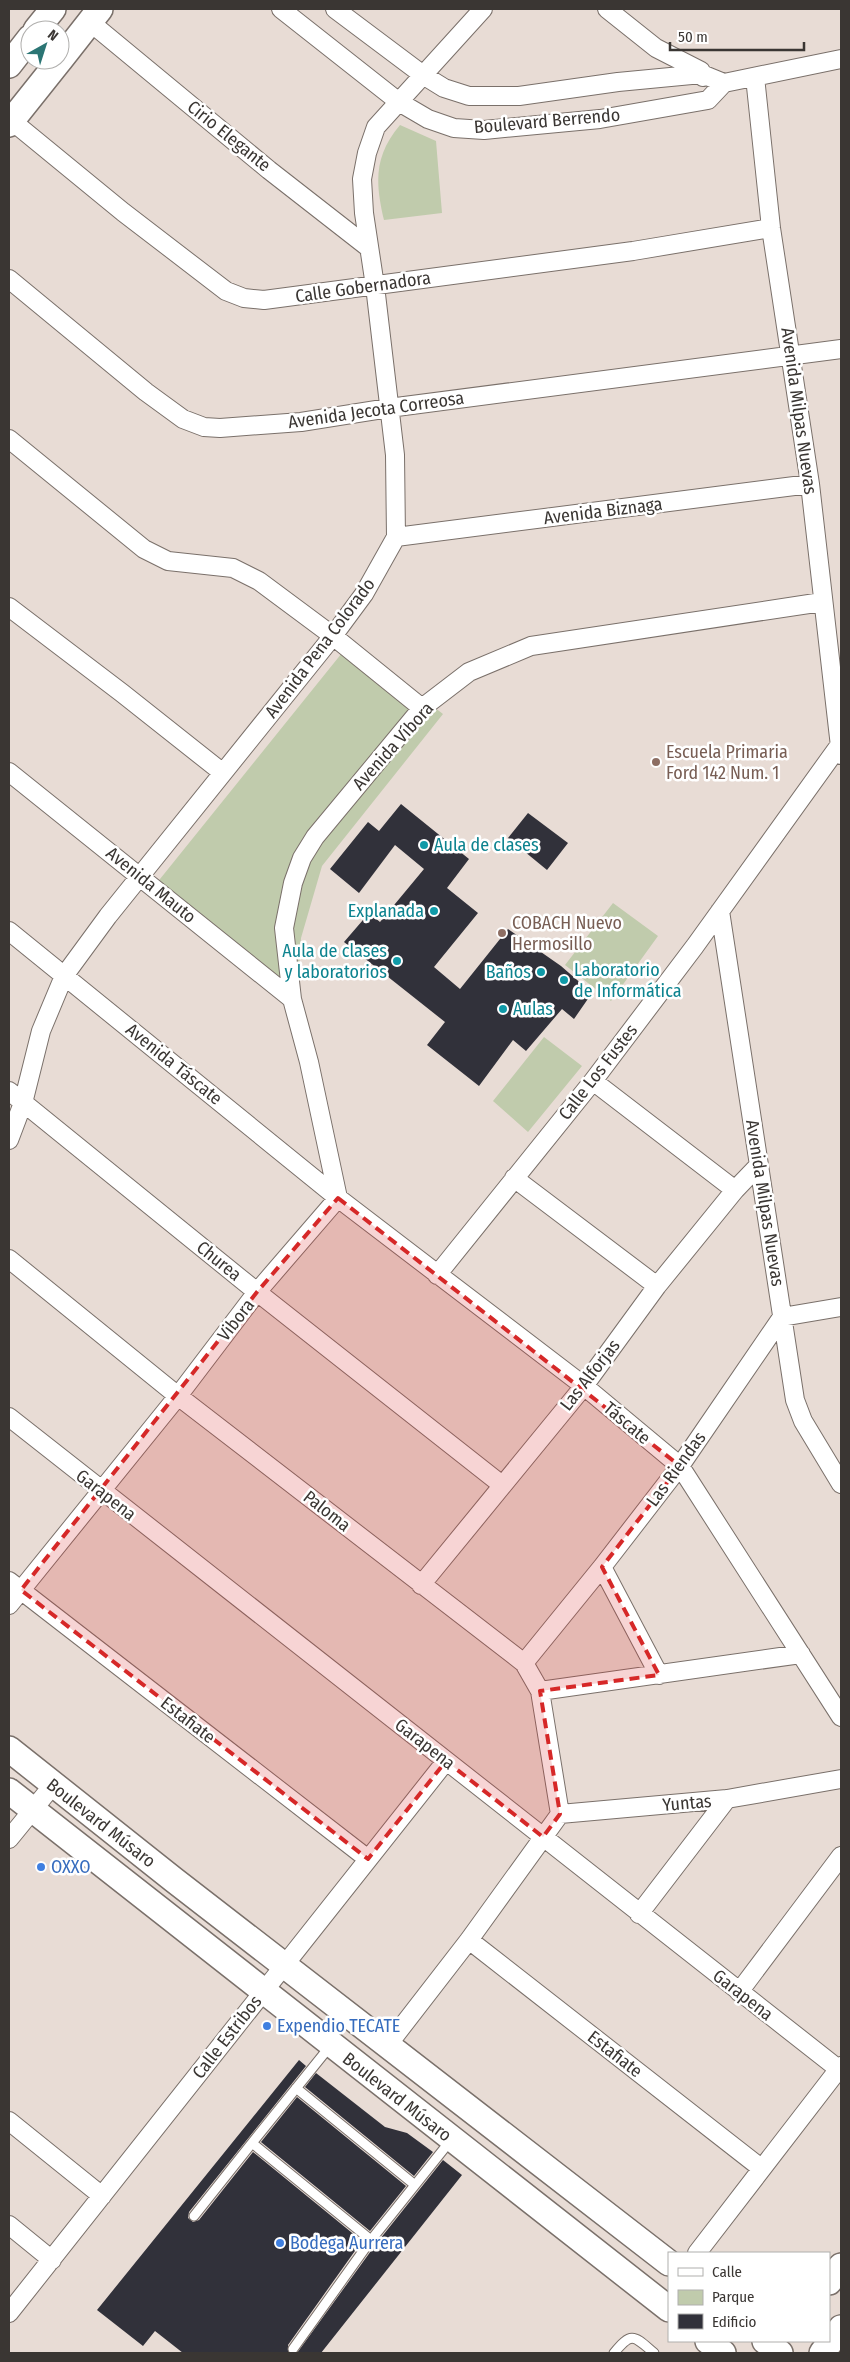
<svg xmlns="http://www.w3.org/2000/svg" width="850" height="2362" font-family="'Fira Sans Condensed',sans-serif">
<rect width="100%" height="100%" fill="#e8dcd5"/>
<path fill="#c0cbac" d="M400,125L436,141L442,213L384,220C375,182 374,156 400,125Z
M350,643L443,714L322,866L301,938L297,1006L156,884Z
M613,903L658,936L611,1001L565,965Z
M544,1037L582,1066L528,1132L493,1101Z"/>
<path fill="#31313a" d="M401,804L469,859L447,888L478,913L434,967L460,989L508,929L561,966L592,993L574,1019L562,1009L526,1051L513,1040L479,1086L427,1045L445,1022L344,942L369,913L380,922L424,869L395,845L359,893L330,869L368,822L379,831Z
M528,813L568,843L547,870L508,838Z
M299,2060L306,2066L189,2212L188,2218L193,2222L199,2220L253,2152L362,2241L288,2345L289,2353H183L155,2331L143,2346L97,2310Z
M316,2073L385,2127L407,2133L433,2152L414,2176L305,2087Z
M297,2097L406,2186L370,2231L261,2142Z
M443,2160L462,2175L321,2353H297L376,2244Z"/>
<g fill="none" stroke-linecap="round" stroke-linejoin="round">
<defs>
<path id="lane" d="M331,2045L252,2143L371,2240L451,2140
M296,2088L415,2185
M194,2216L252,2143
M293,2349L371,2240
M614,2353C632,2331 634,2336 654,2353"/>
<path id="street" d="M281,9L399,102L428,119L454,128L484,130L600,119L708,100L724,83
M335,9L423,75L444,88L469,96H519L618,82L702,74L724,83L841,59
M607,9L656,48L701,71L703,77
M90,22L269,170L369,248
M755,77L771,228L810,484L841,755
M12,121L123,212L226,291L244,298L264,300L633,251L771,228
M9,279L146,392L183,419L204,427L220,428L301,422L389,408L841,349
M9,439L144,549L168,561L233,568L259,581L333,636L422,708
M396,537L810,484
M9,607L122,693L223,773
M9,772L292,999
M720,911L795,1400L803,1421L841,1484
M9,931L338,1198L584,1386L680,1466L841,1717
M593,1081L735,1190
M9,1091L257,1292L502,1485
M9,1140L23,1103L41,1031L64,976L108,916L333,636L364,594L396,537L395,455L375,286L364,213L362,179L367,153L376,127L483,9
M514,1178L657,1286
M9,1259L178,1396L524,1663L540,1691L560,1814
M437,1275L593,1081L695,946L841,743
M9,1417L841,2071
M602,1567L659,1675
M9,1581L368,1859
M421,1585L584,1386L657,1286L735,1190L759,1165
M9,1605L178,1396L257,1292L338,1198L309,1062L292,999L284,928L293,883L302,858L315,837L422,708L469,672L531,646L822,602
M524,1663L602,1567L680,1466L782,1317L841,1307
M540,1691L801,1654
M9,1839L53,1785
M639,1914L727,1799
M469,1940L761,2168
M739,1992L841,1856
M387,2046L469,1940L560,1814L727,1799L841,1779
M9,2121L102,2196
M9,2225L52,2260
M697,2253L841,2066
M9,2313L446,1761"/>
<path id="secondary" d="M36,30L53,9
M60,60L100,9
M9,65L30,38
M9,124L60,60
M9,1749L174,1880L669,2263
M9,1791L669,2309
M829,2282L841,2266
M708,2341L723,2353
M765,2341L780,2353
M822,2353L841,2328"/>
</defs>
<use href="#lane" stroke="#7a706a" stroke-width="11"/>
<use href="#street" stroke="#7a706a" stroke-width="20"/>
<use href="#secondary" stroke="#7a706a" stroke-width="28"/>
<use href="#lane" stroke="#fff" stroke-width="9"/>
<use href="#street" stroke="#fff" stroke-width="18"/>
<use href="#secondary" stroke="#fff" stroke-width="25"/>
</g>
<path fill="#d62828" fill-opacity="0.2" stroke="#d62828" stroke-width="4" stroke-dasharray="10 6" stroke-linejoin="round" d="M338,1198L680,1466L602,1567L659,1675L540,1691L560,1814L543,1837L446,1761L368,1859L21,1590L257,1292Z"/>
<g fill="#8d6e63" stroke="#fff" stroke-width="2">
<circle cx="656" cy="762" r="5"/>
<circle cx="502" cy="933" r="5"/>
</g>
<g fill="#0f9aa8" stroke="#fff" stroke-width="2">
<circle cx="424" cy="845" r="5"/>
<circle cx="434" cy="911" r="5"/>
<circle cx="397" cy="961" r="5"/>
<circle cx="541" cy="972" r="5"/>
<circle cx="564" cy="980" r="5"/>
<circle cx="503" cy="1009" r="5"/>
</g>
<g fill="#3f7fe0" stroke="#fff" stroke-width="2">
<circle cx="41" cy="1867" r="5"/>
<circle cx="267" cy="2026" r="5"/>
<circle cx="280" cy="2243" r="5"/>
</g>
<g text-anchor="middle" stroke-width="5" stroke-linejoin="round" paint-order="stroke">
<g font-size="18" fill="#3a3633" stroke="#fff">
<text transform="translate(547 121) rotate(-5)" y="6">Boulevard Berrendo</text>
<text transform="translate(229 136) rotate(39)" y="6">Cirio Elegante</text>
<text transform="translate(363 287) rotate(-8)" y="6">Calle Gobernadora</text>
<text transform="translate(376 410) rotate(-8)" y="6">Avenida Jecota Correosa</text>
<text transform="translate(799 411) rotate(82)" y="6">Avenida Milpas Nuevas</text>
<text transform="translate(603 511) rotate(-7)" y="6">Avenida Biznaga</text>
<text transform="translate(320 648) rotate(-53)" y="6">Avenida Pena Colorado</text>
<text transform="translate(393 746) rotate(-48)" y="6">Avenida Víbora</text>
<text transform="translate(151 885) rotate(39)" y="6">Avenida Mauto</text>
<text transform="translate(174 1064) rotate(39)" y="6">Avenida Táscate</text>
<text transform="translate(598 1072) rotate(-52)" y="6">Calle Los Fustes</text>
<text transform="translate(765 1203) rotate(81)" y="6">Avenida Milpas Nuevas</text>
<text transform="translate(219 1261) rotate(39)" y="6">Churea</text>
<text transform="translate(236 1320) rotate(-52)" y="6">Vibora</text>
<text transform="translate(590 1375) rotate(-52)" y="6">Las Alforjas</text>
<text transform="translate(627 1423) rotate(40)" y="6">Táscate</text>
<text transform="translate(676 1469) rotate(-54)" y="6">Las Riendas</text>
<text transform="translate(106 1495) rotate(38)" y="6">Garapena</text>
<text transform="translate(327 1511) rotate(38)" y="6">Paloma</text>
<text transform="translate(188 1720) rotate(38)" y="6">Estafiate</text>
<text transform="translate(425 1744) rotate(38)" y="6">Garapena</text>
<text transform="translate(687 1803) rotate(-5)" y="6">Yuntas</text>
<text transform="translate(101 1823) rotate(38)" y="6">Boulevard Músaro</text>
<text transform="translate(743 1995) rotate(38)" y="6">Garapena</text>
<text transform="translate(227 2037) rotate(-52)" y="6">Calle Estribos</text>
<text transform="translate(615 2054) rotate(38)" y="6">Estafiate</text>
<text transform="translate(397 2097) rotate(38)" y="6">Boulevard Músaro</text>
</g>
<g font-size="18" fill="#785e54" stroke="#fff" text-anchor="start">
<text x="666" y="758">Escuela Primaria<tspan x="666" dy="21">Ford 142 Num. 1</tspan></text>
<text x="512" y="929">COBACH Nuevo<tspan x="512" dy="21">Hermosillo</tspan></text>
</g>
<g font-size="18" fill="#0d838f" stroke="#fff" text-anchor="start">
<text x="434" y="851">Aula de clases</text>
<text x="424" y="917" text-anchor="end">Explanada</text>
<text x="387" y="957" text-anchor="end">Aula de clases<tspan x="387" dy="21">y laboratorios</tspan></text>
<text x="574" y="976">Laboratorio<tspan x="574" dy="21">de Informática</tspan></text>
<text x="531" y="978" text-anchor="end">Baños</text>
<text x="513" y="1015">Aulas</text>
</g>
<g font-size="18" fill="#366cbe" stroke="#fff" text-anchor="start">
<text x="51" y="1873">OXXO</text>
<text x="277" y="2032">Expendio TECATE</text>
<text x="290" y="2249">Bodega Aurrera</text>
</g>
</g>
<rect width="850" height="2362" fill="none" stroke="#3a3633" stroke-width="20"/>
<rect x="668" y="2252" width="162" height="90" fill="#ffffff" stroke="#b0afad"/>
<rect x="678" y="2268" width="25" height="8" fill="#ffffff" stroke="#b0afad"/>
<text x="712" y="2277" font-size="15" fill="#3a3633">Calle</text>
<rect x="678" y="2290" width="25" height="15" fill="#c0cbac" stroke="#b0afad"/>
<text x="712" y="2302" font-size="15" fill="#3a3633">Parque</text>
<rect x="678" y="2314" width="25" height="15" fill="#31313a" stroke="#b0afad"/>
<text x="712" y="2327" font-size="15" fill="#3a3633">Edificio</text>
<g transform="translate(45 45) rotate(39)"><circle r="24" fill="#ffffff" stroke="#b0afad"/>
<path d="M0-4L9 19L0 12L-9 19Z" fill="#2b7574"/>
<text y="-8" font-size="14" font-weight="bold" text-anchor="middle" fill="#3a3633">N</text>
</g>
<path d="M670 42v8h134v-8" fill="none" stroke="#3a3633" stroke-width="2.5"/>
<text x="678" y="42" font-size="15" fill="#3a3633" stroke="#ffffff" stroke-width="4" paint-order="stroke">50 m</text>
</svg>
